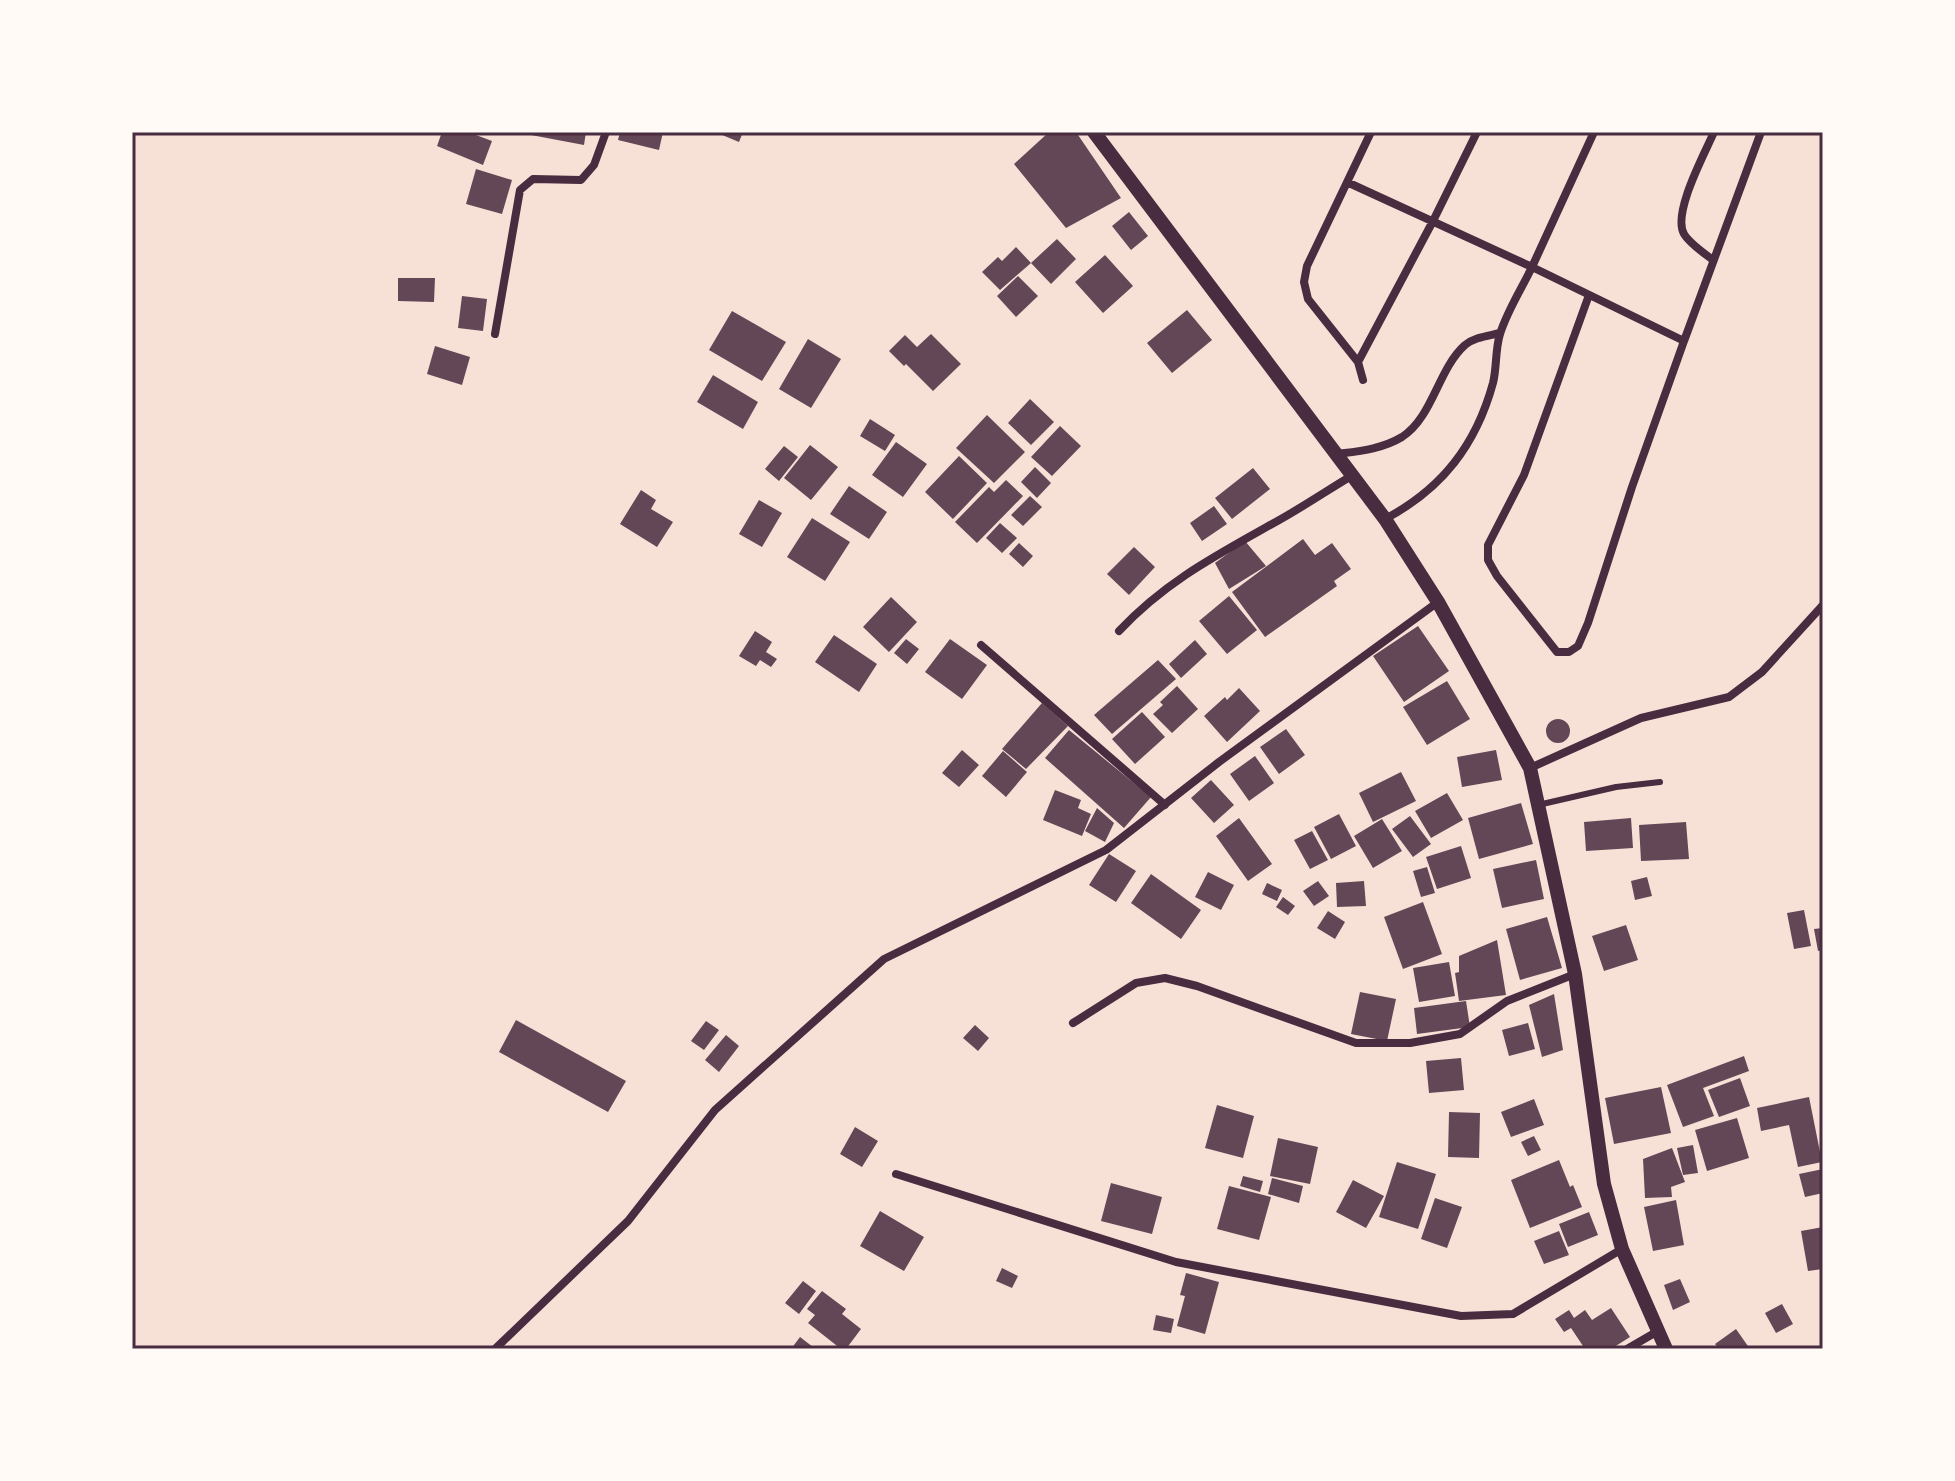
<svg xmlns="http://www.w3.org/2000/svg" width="1955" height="1481" font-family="'Roboto Condensed',sans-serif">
<rect width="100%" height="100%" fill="#f7e1d7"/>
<path fill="#644757" d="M442,132H468L492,141L483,165L437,146Z
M532,132H586L584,145L531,135Z
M620,132H663L659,150L618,140Z
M715,132H743L739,142Z
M1049,132H1076L1121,198L1066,228L1014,164Z
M476,169L512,180L502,214L466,204Z
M1129,212L1148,236L1131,250L1112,226Z
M1057,239L1076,259L1051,284L1031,263Z
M1016,247L1031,263L1000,290L982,272L998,257L1002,261Z
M1105,255L1133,286L1103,313L1075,282Z
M1018,276L1038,296L1016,317L997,296Z
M398,278H435L434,302L398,301Z
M462,296L487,299L483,331L458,328Z
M1187,310L1212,340L1172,373L1147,343Z
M732,311L786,342L762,381L709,350Z
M931,334L961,364L933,391L906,364L904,366L889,351L905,335L917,347Z
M808,339L841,359L811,408L779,389Z
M435,346L470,357L462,385L427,374Z
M713,375L758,402L743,429L697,402Z
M1030,399L1054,422L1031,445L1008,423Z
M987,415L1025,452L994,483L956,448Z
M870,419L895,435L885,451L860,436Z
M1060,426L1081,446L1052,476L1031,457Z
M896,442L927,464L903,497L872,475Z
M810,445L838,467L811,500L784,478Z
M784,446L798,457L779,481L765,469Z
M959,456L987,483L953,519L925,492Z
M1035,467L1051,483L1037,498L1021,482Z
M1253,468L1270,489L1232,519L1215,498Z
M1006,480L1023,496L977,543L955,522L989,487L994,492Z
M849,486L887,512L869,539L830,514Z
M641,490L656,500L651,509L673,522L657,547L620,524Z
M1030,496L1042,507L1023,526L1011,515Z
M759,500L782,513L762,547L739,534Z
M1214,506L1227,524L1202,541L1190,523Z
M812,518L850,542L825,581L787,557Z
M1000,523L1017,538L1002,553L986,538Z
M1303,539L1315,555L1332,543L1351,569L1334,581L1337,586L1265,637L1232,592Z
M1245,541L1266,566L1229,589L1215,563Z
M1019,543L1033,556L1023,567L1009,554Z
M1134,547L1155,567L1129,595L1107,574Z
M1229,596L1257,630L1227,654L1199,621Z
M891,597L917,622L889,652L863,627Z
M1418,626L1449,671L1404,702L1373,656Z
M755,631L772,642L766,652L777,659L771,667L760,660L756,666L739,656Z
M834,635L877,664L859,692L815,662Z
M906,639L919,649L907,664L894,653Z
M950,639L987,665L962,699L925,672Z
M1195,640L1207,654L1181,678L1169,664Z
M1158,660L1176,679L1112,734L1094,715Z
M1447,681L1470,719L1427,745L1403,707Z
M1177,686L1198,709L1172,733L1153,714L1163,705L1160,702Z
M1239,688L1260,711L1227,742L1204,716L1225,697L1227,700Z
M1042,703L1068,726L1026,769L1002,749Z
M1142,712L1165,737L1135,764L1112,739Z
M1546 731a12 12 0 1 1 24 0a12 12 0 1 1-24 0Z
M1286,729L1305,755L1279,774L1260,747Z
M1069,730L1151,797L1124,828L1045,758Z
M962,750L979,765L959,787L942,773Z
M1496,750L1502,780L1462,787L1457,757Z
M1003,751L1027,772L1006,797L982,776Z
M1255,756L1274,783L1249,801L1230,774Z
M1401,772L1416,801L1373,822L1359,793Z
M1211,780L1234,805L1214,823L1191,798Z
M1055,790L1081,800L1078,808L1091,814L1082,836L1043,820Z
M1447,793L1463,820L1431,838L1415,811Z
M1521,803L1533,844L1479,859L1468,818Z
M1097,808L1114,823L1105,842L1085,831Z
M1339,814L1356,846L1331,859L1314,827Z
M1410,816L1431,844L1413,857L1392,829Z
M1239,818L1272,864L1248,881L1216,836Z
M1631,818L1633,848L1586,851L1584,822Z
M1382,819L1402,851L1373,868L1354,836Z
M1686,822L1689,859L1641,861L1639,825Z
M1312,831L1328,860L1310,869L1294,840Z
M1461,846L1471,878L1437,889L1426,857Z
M1109,854L1136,871L1116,902L1089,885Z
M1536,860L1544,899L1502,908L1493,869Z
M1427,867L1435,893L1421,897L1413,871Z
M1208,872L1234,885L1221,910L1195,897Z
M1151,874L1201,910L1181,939L1131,903Z
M1647,877L1652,896L1635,900L1631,881Z
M1318,881L1329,896L1314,906L1303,891Z
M1364,881L1366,906L1337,907L1336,883Z
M1267,883L1282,890L1277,901L1262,894Z
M1283,897L1295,906L1288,915L1276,907Z
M1423,902L1442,954L1403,969L1384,917Z
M1804,910L1811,946L1794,949L1787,913Z
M1328,911L1345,922L1335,939L1317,928Z
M1547,917L1562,968L1520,980L1506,929Z
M1626,925L1638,960L1604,971L1592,936Z
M1823,928V950L1818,951L1814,929Z
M1497,940L1506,995L1459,1001L1455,973L1459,972V956Z
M1449,962L1455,996L1419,1002L1413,968Z
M1360,992L1396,999L1387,1041L1351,1034Z
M1554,994L1563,1050L1542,1057L1529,1005Z
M1466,1001L1470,1027L1417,1034L1414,1008Z
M516,1020L626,1081L608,1112L499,1052Z
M706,1021L719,1030L704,1050L691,1041Z
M1528,1023L1535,1049L1509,1056L1502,1030Z
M975,1025L989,1038L978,1051L963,1038Z
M726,1035L739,1046L719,1072L705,1060Z
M1744,1056L1749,1071L1703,1088L1714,1116L1683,1127L1667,1085Z
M1461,1058L1464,1090L1429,1093L1426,1061Z
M1740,1078L1750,1106L1719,1117L1708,1090Z
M1661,1087L1671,1133L1614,1144L1605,1098Z
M1809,1097L1822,1162L1798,1167L1789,1125L1761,1131L1757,1108Z
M1534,1099L1544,1125L1511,1137L1501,1112Z
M1217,1105L1254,1116L1243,1158L1205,1148Z
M1449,1112L1480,1113L1479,1158L1448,1157Z
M1737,1118L1749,1158L1707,1171L1695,1130Z
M855,1127L878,1141L862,1167L840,1154Z
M1534,1136L1541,1150L1528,1156L1521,1142Z
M1278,1138L1318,1147L1310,1184L1270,1176Z
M1693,1145L1698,1173L1683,1175L1677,1148Z
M1672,1148L1685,1182L1671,1187L1672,1197L1645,1198L1643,1159Z
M1559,1160L1570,1187L1573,1185L1582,1207L1530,1228L1511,1180Z
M1397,1162L1436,1174L1418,1229L1379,1217Z
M1823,1169V1193L1805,1197L1799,1174Z
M1243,1176L1263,1181L1260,1192L1240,1186Z
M1272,1178L1303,1186L1299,1203L1268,1194Z
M1353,1180L1384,1196L1366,1228L1336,1212Z
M1111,1183L1162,1197L1152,1234L1101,1221Z
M1229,1186L1271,1197L1259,1240L1217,1229Z
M1435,1198L1462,1207L1447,1248L1421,1239Z
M1676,1200L1684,1245L1653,1251L1644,1207Z
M880,1211L924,1237L904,1271L860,1246Z
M1589,1212L1598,1235L1568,1247L1559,1224Z
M1823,1227V1269L1808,1271L1801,1231Z
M1559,1231L1569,1255L1544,1264L1534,1241Z
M1002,1268L1018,1276L1012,1288L996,1281Z
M1186,1273L1219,1282L1205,1334L1177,1326L1185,1296L1180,1295Z
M1680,1279L1690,1302L1673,1310L1664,1285Z
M803,1281L816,1291L799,1314L785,1303Z
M822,1291L846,1309L842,1314L861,1329L846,1349H841L808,1323L815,1315L807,1309Z
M1782,1304L1793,1324L1776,1333L1765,1313Z
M1611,1308L1630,1337L1611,1349H1585L1571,1328L1564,1332L1555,1319L1569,1310L1574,1318L1585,1310L1592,1320Z
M1156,1315L1174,1319L1171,1333L1153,1330Z
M1736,1329L1750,1349H1719L1715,1344Z
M800,1337L813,1347L811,1349H791Z"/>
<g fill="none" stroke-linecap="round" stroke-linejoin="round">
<path stroke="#4a2c40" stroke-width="6" d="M1538,805L1616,787L1660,782"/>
<path stroke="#4a2c40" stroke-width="8" d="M1349,183L1532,267C1522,288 1507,311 1500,334C1495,350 1497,367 1493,383C1476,445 1442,489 1385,519
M1713,260C1704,253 1690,244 1684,234C1672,213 1705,153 1714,132
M1589,295L1524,475L1488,545V560L1497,576L1557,652H1569L1578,646L1588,623L1632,487L1684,341L1532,267L1594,132
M495,334L520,190L533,179L581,180L594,165L606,132
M1684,341L1761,132
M1358,362L1433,221L1477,132
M1363,380L1358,362L1308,299L1304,282L1307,266L1371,132
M1337,454C1360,451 1382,449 1402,437C1433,417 1438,369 1465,345C1475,337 1488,336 1500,333
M1119,631C1165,582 1215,556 1272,524C1300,509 1326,491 1353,475
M981,645L1165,805
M1530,768L1641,718L1729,697L1762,672L1823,605
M1073,1023L1136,983L1165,978L1197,986L1356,1043H1410L1460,1034L1507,1001L1575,974
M896,1174L1176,1262L1461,1316L1513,1314L1622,1249
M495,1349L628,1221L715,1110L884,959L1106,850L1219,762L1438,602
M1627,1349L1658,1331"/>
<path stroke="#4a2c40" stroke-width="14" d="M1094,132L1385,519L1438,602L1530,768L1575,974L1604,1184L1622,1249L1666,1349"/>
</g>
<rect width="1955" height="1481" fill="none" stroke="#fffaf5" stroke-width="268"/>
<rect x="134" y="134" width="1687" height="1213" fill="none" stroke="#4a2c40" stroke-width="3"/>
</svg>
